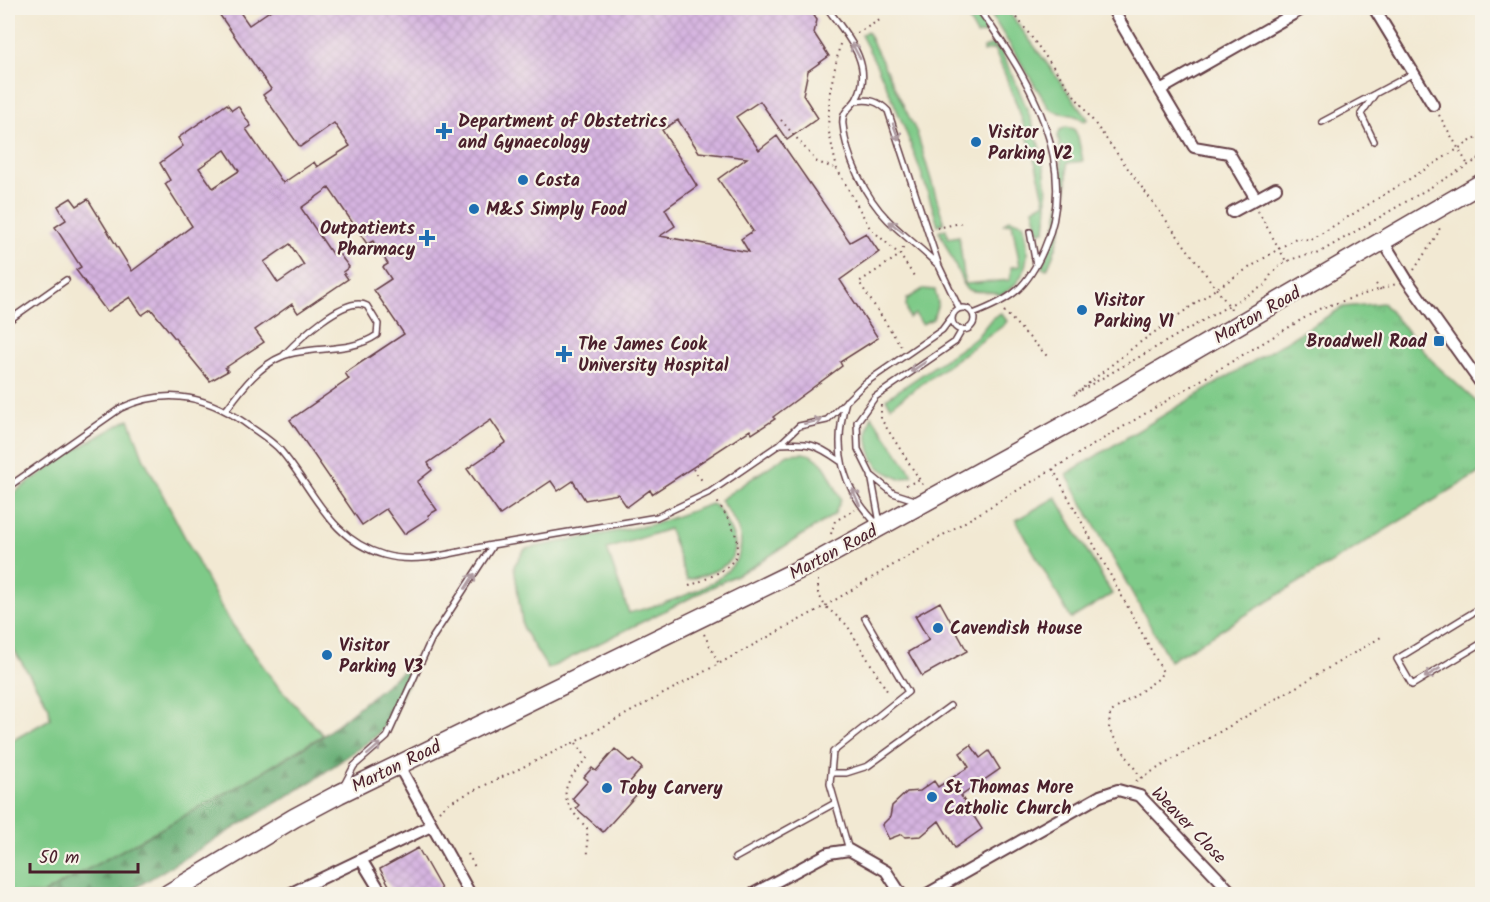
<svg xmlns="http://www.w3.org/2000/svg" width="1490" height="902" font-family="Kalam,sans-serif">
<defs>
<pattern id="forest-firs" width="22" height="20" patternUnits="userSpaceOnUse" patternTransform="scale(1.5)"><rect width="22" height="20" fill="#66ae74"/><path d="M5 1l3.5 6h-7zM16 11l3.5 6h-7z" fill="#568d5f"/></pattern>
<pattern id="park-tufts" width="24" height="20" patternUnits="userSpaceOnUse" patternTransform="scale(1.5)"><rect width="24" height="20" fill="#7eca88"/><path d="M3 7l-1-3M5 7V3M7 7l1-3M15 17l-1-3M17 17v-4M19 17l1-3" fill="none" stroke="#6ead76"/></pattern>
<pattern id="building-cross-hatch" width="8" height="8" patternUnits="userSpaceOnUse" patternTransform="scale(1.5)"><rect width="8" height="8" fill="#d5b4e0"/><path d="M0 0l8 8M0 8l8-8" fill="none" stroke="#b89ac0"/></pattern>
</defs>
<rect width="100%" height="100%" fill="#f7f3e8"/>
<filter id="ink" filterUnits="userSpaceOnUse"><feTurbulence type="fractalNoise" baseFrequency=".0167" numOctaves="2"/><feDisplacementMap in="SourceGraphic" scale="12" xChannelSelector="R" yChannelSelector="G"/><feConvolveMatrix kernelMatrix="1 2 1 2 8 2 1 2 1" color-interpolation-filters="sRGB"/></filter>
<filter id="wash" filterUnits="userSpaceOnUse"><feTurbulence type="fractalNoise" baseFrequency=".008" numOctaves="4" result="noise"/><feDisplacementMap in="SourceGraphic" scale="24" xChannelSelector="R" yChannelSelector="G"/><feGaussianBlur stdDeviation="1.35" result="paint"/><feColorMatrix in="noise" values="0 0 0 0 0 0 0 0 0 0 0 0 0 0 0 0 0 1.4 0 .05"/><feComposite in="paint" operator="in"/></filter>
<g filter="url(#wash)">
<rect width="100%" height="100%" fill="#f2e9d3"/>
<path fill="#7eca88" stroke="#64745a" stroke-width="1.5" d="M962,8H971L986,30L985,33L977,35Z
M987,8H1006L1088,119L1084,121C1073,111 1060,117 1049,108Z
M867,31L917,133L944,223L938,225C918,158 894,96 861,35Z
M993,44L1001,51C1028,109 1055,164 1045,230L1039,233L1033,209L1045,202C1033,146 1017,100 994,49L983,52L984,48Z
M1066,127L1074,129L1078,137L1083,161L1067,163C1068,202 1064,234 1047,269L1042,268C1060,224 1067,183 1058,136L1060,130Z
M1009,219L1023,223C1031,250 1030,281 1000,295C988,289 978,294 966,289L939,231L946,229L948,238L959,236L965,284L1010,280L1011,267L1020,266L1012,223L1004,224Z
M923,289L935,290L938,303L933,319L922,324L915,314L909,318L906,305L907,299Z
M1001,313L1007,321L1004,325L891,406L886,399L976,338L992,318Z
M872,416L913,475L900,479C893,475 884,472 879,467C867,454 865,431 872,416Z
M129,419L143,457L226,616L277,685L323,735L244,783L43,894H8V743L50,719L49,707L8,640V497L75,450Z
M803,453C826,456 832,482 841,500L834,515L752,567L548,669L523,629L514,566L525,549L655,524L711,504C720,507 724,518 728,526C751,563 714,572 687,580L669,529L607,549L629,613C661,604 750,583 740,536C737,523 728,511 720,500L788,454Z
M1056,497L1112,594L1071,619L1016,520Z"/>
<path fill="url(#forest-firs)" stroke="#586650" stroke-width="1.5" d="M404,670L411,677L389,721L375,737L312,781L125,894H43L244,783L323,736Z"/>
<path fill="url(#park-tufts)" stroke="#64745a" stroke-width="1.5" d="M1383,303L1436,365L1482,407V471L1170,661L1066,474L1343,307Z"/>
<g id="blocks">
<path fill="url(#building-cross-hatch)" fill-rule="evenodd" d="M215,8H237L249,25L274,8H809L817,20L814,33L829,56L808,71L803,95L818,118L787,140L760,101L736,117L759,150L777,136L850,242L866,233L879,252L840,280L878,338L840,362L842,366L773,417L775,419L752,434L750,430L652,494L650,490L627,507L618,494L585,500L573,481L558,491L551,481L500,515L467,469L506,442L491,420L428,463L432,470L417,482L437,510L428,515L429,518L404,534L386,509L362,525L290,420L349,379L345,373L404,334L374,290L391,279L383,267L388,264L373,241L367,244L329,188L301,208L332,254L337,251L349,267L343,272L348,279L298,313L292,304L255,330L264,342L225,368L228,371L210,381L151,309L142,315L130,297L107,312L76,270L81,267L55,227L66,220L58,206L71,198L77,206L88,199L132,271L192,226L165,184L170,180L160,163L183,146L178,138L227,104L232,110L238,106L251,126L246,129L283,183L314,162L317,167L350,146L334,123L300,147L263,95L271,89ZM678,120L699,152L747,158L718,179L753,231L741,239L749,252L660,236L675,226L665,209L697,186L662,130ZM225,150L239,171L213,188L199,168ZM290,244L304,265L278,283L264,262Z
M940,602L967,651L922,676L908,652L929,640L915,616Z
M971,745L980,758L989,751L1000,769L961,796L982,829L955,848L939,821L921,836L905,837L902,834L889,839L882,825L890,817L892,806L907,792L920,791L934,781L938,787L969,767L960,753Z
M615,749L630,762L633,760L642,768L628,784L638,793L603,832L576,808L579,805L572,799L588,781L584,777L592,768L596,771Z
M418,848L444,894H394L380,869Z"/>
</g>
</g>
<g filter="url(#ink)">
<use href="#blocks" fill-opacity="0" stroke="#633d44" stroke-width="1.5"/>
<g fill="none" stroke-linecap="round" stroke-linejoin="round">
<defs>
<path id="lane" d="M827,8C846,34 875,65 857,98C852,108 841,110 843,125C846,157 865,197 888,220C904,236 923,250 939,266
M856,101C870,99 878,101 888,111L939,266L959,308
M1322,122L1414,73
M1374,141L1361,114L1375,94
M1030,232L1036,265
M952 319a11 11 0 1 1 22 0a11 11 0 1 1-22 0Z
M973,314C1012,299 1027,288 1044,249C1082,165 1027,74 978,8
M8,321L66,280
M846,401C832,450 842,488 877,524
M226,410C241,390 258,366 283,356C312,345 350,354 377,335L378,324L367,306C345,294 297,341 283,356
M780,444C809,442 816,444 840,461
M872,476L893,493L918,501
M8,487L121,408C169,386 211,397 252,428C262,435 273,442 281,451C315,491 329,539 384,555C419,565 458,551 492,545C537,537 583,530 628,522L657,517L710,492L780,444L799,426L827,420L865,383L942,330L951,318
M880,523L871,475L858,449L857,422L875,397L955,342L962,330
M1482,607L1397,659L1412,685L1482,643
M831,773H846L868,766L950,706
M344,785L354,766L387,737L431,640L493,545
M849,850L830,784L833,752L908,692L865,618
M735,858L835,803"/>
<path id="street" d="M1112,8L1160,90L1304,8
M1374,8L1433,105
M1160,90L1194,147L1229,153L1256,199L1232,212
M1256,199L1276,188
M1383,241L1407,280L1482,385
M399,766L470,894
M362,861L382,894
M289,894L431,826
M753,894L829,853L849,850L886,871L901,894
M927,894L1100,796L1118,790L1140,796L1233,894"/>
<path id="primary" d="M168,894L294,818L339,794L823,558L1085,414L1482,183"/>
</defs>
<use href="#lane" stroke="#633d44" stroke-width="8"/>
<use href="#street" stroke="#633d44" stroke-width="14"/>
<use href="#primary" stroke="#633d44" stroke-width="21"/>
<path stroke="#633d44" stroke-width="2" stroke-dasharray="1.5 4.5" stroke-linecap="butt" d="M1010,8L1232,310
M857,33L880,20
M840,44L830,91L828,128L837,169L870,228L900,255L916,279
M1439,115L1468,165
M781,120L817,162L837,169
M1258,211L1286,261
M937,228L961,223
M1414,270L1440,230L1438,227
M1376,284L1383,293
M1004,311L1047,356
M901,346L859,282L900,255L904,246
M1076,393L1265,285C1275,263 1294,256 1317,254L1482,157
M1074,395L1135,346L1217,288L1296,238L1311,240L1482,134
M881,405V419L923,485
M693,469L704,483
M1053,469L1163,672L1158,679L1110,713L1109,730L1141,778
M906,485L920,480
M831,534L835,521L855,510
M818,580V593L825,606L847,625L889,694
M689,586C745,564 751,551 716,500
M704,634L719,664
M576,743L587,758C560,788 557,797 587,828L588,857
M1136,781L1383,636
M439,811L448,803L575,742L825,606L1321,308L1396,284
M468,854L476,869"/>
<use href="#lane" stroke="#fff" stroke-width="5"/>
<use href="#street" stroke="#fff" stroke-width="10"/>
<use href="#primary" stroke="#fff" stroke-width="18"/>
</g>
<defs><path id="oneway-shaft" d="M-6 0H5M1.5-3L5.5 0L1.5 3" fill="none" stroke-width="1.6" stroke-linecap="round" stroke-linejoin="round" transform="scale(1.5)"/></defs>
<g stroke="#ae9aa0">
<use href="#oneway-shaft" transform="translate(856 51) rotate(-118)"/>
<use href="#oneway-shaft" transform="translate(896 132) rotate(70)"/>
<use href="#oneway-shaft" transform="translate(896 227) rotate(-141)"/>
<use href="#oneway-shaft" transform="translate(918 367) rotate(146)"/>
<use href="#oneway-shaft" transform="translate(813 422) rotate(-12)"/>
<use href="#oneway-shaft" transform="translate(856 497) rotate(-114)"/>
<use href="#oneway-shaft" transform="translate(470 581) rotate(-57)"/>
<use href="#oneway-shaft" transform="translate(1432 673) rotate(149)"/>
<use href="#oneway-shaft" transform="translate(374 749) rotate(-41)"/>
</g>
</g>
<g fill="#1f6fb2" stroke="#f7f3e8" stroke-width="2">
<path d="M441 122h6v6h6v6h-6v6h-6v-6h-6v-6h6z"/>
<circle cx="976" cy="142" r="6"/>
<circle cx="523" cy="180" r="6"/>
<circle cx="474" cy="209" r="6"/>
<path d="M424 229h6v6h6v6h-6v6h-6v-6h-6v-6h6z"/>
<circle cx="1082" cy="310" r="6"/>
<rect x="1433" y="335" width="12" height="12" rx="3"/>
<path d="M561 345h6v6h6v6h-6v6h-6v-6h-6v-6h6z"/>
<circle cx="938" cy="628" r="6"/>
<circle cx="327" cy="655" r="6"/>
<circle cx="607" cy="788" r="6"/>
<circle cx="932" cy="797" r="6"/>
</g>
<g text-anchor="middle" stroke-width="4.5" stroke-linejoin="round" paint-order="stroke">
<g font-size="18" font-weight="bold" fill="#4a1f2b" stroke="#f7f3e8" text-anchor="start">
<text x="458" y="127">Department of Obstetrics<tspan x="458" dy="21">and Gynaecology</tspan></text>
<text x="988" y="138">Visitor<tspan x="988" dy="21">Parking V2</tspan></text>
<text x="535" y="186">Costa</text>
<text x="486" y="215">M&amp;S Simply Food</text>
<text x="415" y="234" text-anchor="end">Outpatients<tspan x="415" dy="21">Pharmacy</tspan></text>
<text x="1094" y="306">Visitor<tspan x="1094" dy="21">Parking V1</tspan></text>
<text x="1427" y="347" text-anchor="end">Broadwell Road</text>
<text x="578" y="350">The James Cook<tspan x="578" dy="21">University Hospital</tspan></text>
<text x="950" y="634">Cavendish House</text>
<text x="339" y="651">Visitor<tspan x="339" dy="21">Parking V3</tspan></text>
<text x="944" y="793">St Thomas More<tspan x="944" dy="21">Catholic Church</tspan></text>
<text x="619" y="794">Toby Carvery</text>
</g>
<g font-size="18" fill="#4a1f2b" stroke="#f7f3e8">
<text transform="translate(1257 315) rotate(-30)" y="6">Marton Road</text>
<text transform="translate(833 552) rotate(-28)" y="6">Marton Road</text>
<text transform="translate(396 766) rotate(-26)" y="6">Marton Road</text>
<text transform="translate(1189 825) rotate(46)" y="6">Weaver Close</text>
</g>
</g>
<rect width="1490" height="902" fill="none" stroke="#f7f3e8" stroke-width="30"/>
<path d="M30 863v9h108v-9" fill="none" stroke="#4a1f2b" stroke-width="3"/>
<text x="39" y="863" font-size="18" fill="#4a1f2b" stroke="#f7f3e8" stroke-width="4.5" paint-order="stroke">50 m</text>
</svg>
